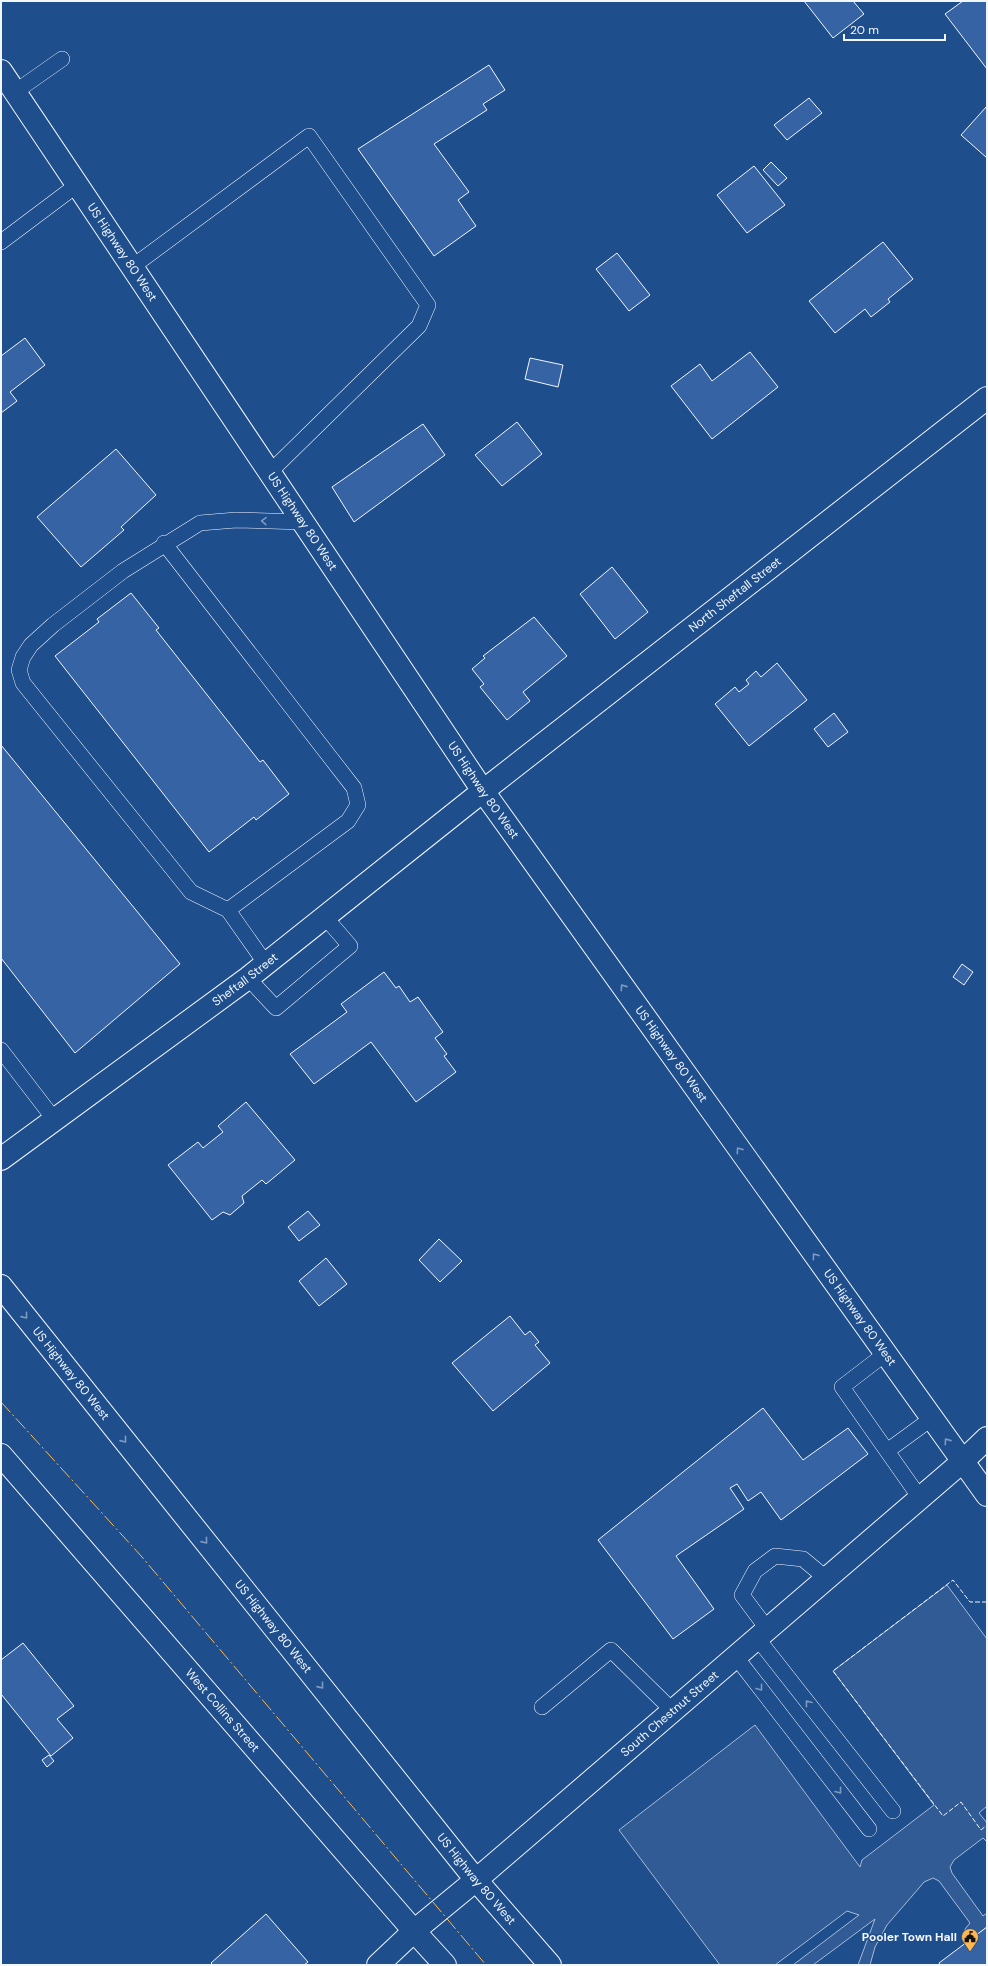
<svg xmlns="http://www.w3.org/2000/svg" width="988" height="1966" font-family="'DM Sans',sans-serif">
<rect width="100%" height="100%" fill="#1f4e8c"/>
<path fill="#305b95" stroke="#a8bbd7" d="M947,1585L987,1639V1806L979,1813L987,1823V1842L983,1838L954,1860L950,1867L952,1873L983,1916L987,1913V1927L967,1942L965,1929L970,1923L939,1881L933,1878L924,1882L919,1888L887,1925L875,1947L870,1965H858L875,1919L813,1965H793L859,1915L847,1911L775,1965H720L619,1830L755,1725L860,1867L862,1860L934,1805L833,1671Z"/>
<path fill="#3563a3" stroke="#f2f6ff" d="M804,1H853L864,14L833,38Z
M963,1H987V69L945,14Z
M489,65L505,90L483,104L487,110L434,144L469,192L458,200L476,226L434,256L358,149Z
M809,98L822,113L787,140L774,125Z
M987,106V158L961,135Z
M771,162L787,178L778,186L763,170Z
M754,166L785,205L747,233L717,195Z
M883,242L913,279L888,299L890,302L871,317L865,309L835,333L809,301Z
M617,253L650,295L629,311L596,269Z
M25,338L45,365L10,392L17,401L1,413V356Z
M750,352L778,387L712,439L671,386L700,364L712,381Z
M530,358L563,365L558,387L525,379Z
M517,422L542,454L502,486L475,455Z
M423,424L445,455L354,522L332,487Z
M116,449L156,495L121,527L124,530L81,567L37,517Z
M612,567L648,612L615,639L580,594Z
M131,593L159,628L156,630L260,762L263,760L289,794L256,820L254,817L209,852L55,656L99,622L97,619Z
M534,617L567,656L523,692L530,701L507,720L480,687L484,684L472,669L485,658L483,656Z
M777,663L807,700L749,746L715,704L735,687L739,692L749,684L746,680L756,671L761,677Z
M834,713L848,732L828,747L814,729Z
M1,745L180,964L75,1053L1,958Z
M962,964L973,972L964,985L953,977Z
M384,972L396,988L399,986L410,1002L418,997L443,1032L435,1038L447,1054L444,1056L456,1072L416,1102L371,1042L314,1084L290,1054L347,1012L341,1004Z
M246,1102L295,1160L266,1184L262,1180L242,1196L244,1203L230,1215L223,1212L212,1220L168,1165L198,1142L203,1148L223,1132L218,1126Z
M308,1211L320,1225L299,1241L288,1227Z
M439,1239L462,1261L440,1282L419,1260Z
M326,1258L347,1284L319,1306L299,1281Z
M510,1316L525,1335L530,1331L535,1337L539,1342L535,1345L550,1363L493,1411L452,1363Z
M763,1408L803,1460L848,1428L868,1454L781,1520L761,1492L748,1501L737,1484L730,1488L744,1509L676,1556L714,1609L673,1639L598,1540Z
M23,1643L74,1706L57,1719L73,1738L51,1756L1,1694V1660Z
M49,1755L54,1761L47,1767L42,1760Z
M266,1914L308,1962L304,1965H213L211,1963Z
M987,1927V1965H940L939,1963Z"/>
<g fill="none" stroke-linecap="round" stroke-linejoin="round">
<defs>
<path id="service" d="M15,92L62,59
M1,242L77,185
M132,267L309,136L428,305L419,326L270,472
M164,543L354,788L358,805L348,821L228,910
M266,964L228,910L191,892L23,683L19,670L23,657L31,645L53,625L123,571L200,523L236,520L303,522
M248,978L276,1008L350,946L325,917
M1,1050L54,1119
M885,1354L842,1387L920,1498
M887,1451L931,1419
M768,1630L742,1595L755,1571L775,1556L803,1559L827,1579
M757,1638L893,1811
M736,1657L869,1829
M542,1707L611,1650L673,1711"/>
<g id="minor">
<path id="s1" d="M1,1159L248,978L483,791L987,398"/>
<path id="s2" d="M1,1455L414,1931L445,1965"/>
<path id="s3" d="M378,1965L414,1931L476,1880L962,1462L987,1438"/>
</g>
<g id="primary">
<path id="s4" d="M1,71L483,791L987,1495"/>
<path id="s5" d="M1,1286L476,1880L550,1965"/>
</g>
</defs>
<use href="#service" stroke="#f2f6ff" stroke-width="16"/>
<use href="#minor" stroke="#f2f6ff" stroke-width="24"/>
<use href="#primary" stroke="#f2f6ff" stroke-width="24"/>
<use href="#service" stroke="#1f4e8c" stroke-width="15"/>
<use href="#minor" stroke="#1f4e8c" stroke-width="22"/>
<use href="#primary" stroke="#1f4e8c" stroke-width="22"/>
<path stroke="#f2f6ff" stroke-width="1" stroke-dasharray="5 2" stroke-linecap="butt" d="M987,1602H970L953,1580L833,1671L943,1816L961,1802L981,1830L987,1825"/>
<path stroke="#ffb74d" stroke-width="1" stroke-dasharray="14 3 2 3" stroke-linecap="butt" d="M1,1402L142,1557L486,1965"/>
</g>
<defs><path id="oneway-chevron" d="M-2-3.5L2.5 0L-2 3.5" fill="none" stroke-width="1.6" stroke-linecap="round" stroke-linejoin="round"/></defs>
<g stroke="#7e9ac0">
<use href="#oneway-chevron" transform="translate(264 521) rotate(-178)"/>
<use href="#oneway-chevron" transform="translate(623 987) rotate(-125)"/>
<use href="#oneway-chevron" transform="translate(739 1150) rotate(-125)"/>
<use href="#oneway-chevron" transform="translate(815 1256) rotate(-126)"/>
<use href="#oneway-chevron" transform="translate(25 1316) rotate(51)"/>
<use href="#oneway-chevron" transform="translate(124 1440) rotate(51)"/>
<use href="#oneway-chevron" transform="translate(947 1441) rotate(-125)"/>
<use href="#oneway-chevron" transform="translate(205 1541) rotate(51)"/>
<use href="#oneway-chevron" transform="translate(321 1686) rotate(51)"/>
<use href="#oneway-chevron" transform="translate(760 1688) rotate(52)"/>
<use href="#oneway-chevron" transform="translate(808 1703) rotate(-128)"/>
<use href="#oneway-chevron" transform="translate(839 1791) rotate(52)"/>
</g>
<defs>
<symbol id="civic-pin" viewBox="-11 -11 22 30"><path d="M0 17L-7.5 6A9.5 9.5 0 1 1 7.5 6Z" fill="#ffb74d" stroke="#1f4e8c"/><path d="M-.6-6.5H3V-4.5H.6V-3L4-1V1h2V6H-6V1h2V-1L-.6-3ZM-1.2 2.5V6h2.4V2.5Z" fill="#111"/></symbol>
</defs>
<g fill-rule="evenodd">
<use href="#civic-pin" x="960" y="1927" width="20" height="27"/>
</g>
<g text-anchor="middle" stroke-width="3" stroke-linejoin="round" paint-order="stroke">
<g font-size="12" fill="#f2f6ff" stroke="#1f4e8c">
<text dy="4" stroke="none"><textPath href="#s4" startOffset="218">US Highway 80 West</textPath></text>
<text dy="4" stroke="none"><textPath href="#s4" startOffset="542">US Highway 80 West</textPath></text>
<text dy="4" stroke="none"><textPath href="#s1" startOffset="926">North Sheftall Street</textPath></text>
<text dy="4" stroke="none"><textPath href="#s4" startOffset="866">US Highway 80 West</textPath></text>
<text dy="4" stroke="none"><textPath href="#s1" startOffset="303">Sheftall Street</textPath></text>
<text dy="4" stroke="none"><textPath href="#s4" startOffset="1190">US Highway 80 West</textPath></text>
<text dy="4" stroke="none"><textPath href="#s4" startOffset="1514">US Highway 80 West</textPath></text>
<text dy="4" stroke="none"><textPath href="#s5" startOffset="112">US Highway 80 West</textPath></text>
<text dy="4" stroke="none"><textPath href="#s5" startOffset="436">US Highway 80 West</textPath></text>
<text dy="4" stroke="none"><textPath href="#s2" startOffset="338">West Collins Street</textPath></text>
<text dy="4" stroke="none"><textPath href="#s3" startOffset="385">South Chestnut Street</textPath></text>
<text dy="4" stroke="none"><textPath href="#s5" startOffset="760">US Highway 80 West</textPath></text>
</g>
<g font-size="12" font-weight="bold" fill="#f2f6ff" stroke="#1f4e8c" text-anchor="end">
<text x="957" y="1941">Pooler Town Hall</text>
</g>
</g>
<rect width="988" height="1966" fill="none" stroke="#f2f6ff" stroke-width="4"/>
<path d="M844 34v6h101v-6" fill="none" stroke="#f2f6ff" stroke-width="2"/>
<text x="850" y="34" font-size="12" fill="#f2f6ff" stroke="#1f4e8c" stroke-width="3" paint-order="stroke">20 m</text>
</svg>
